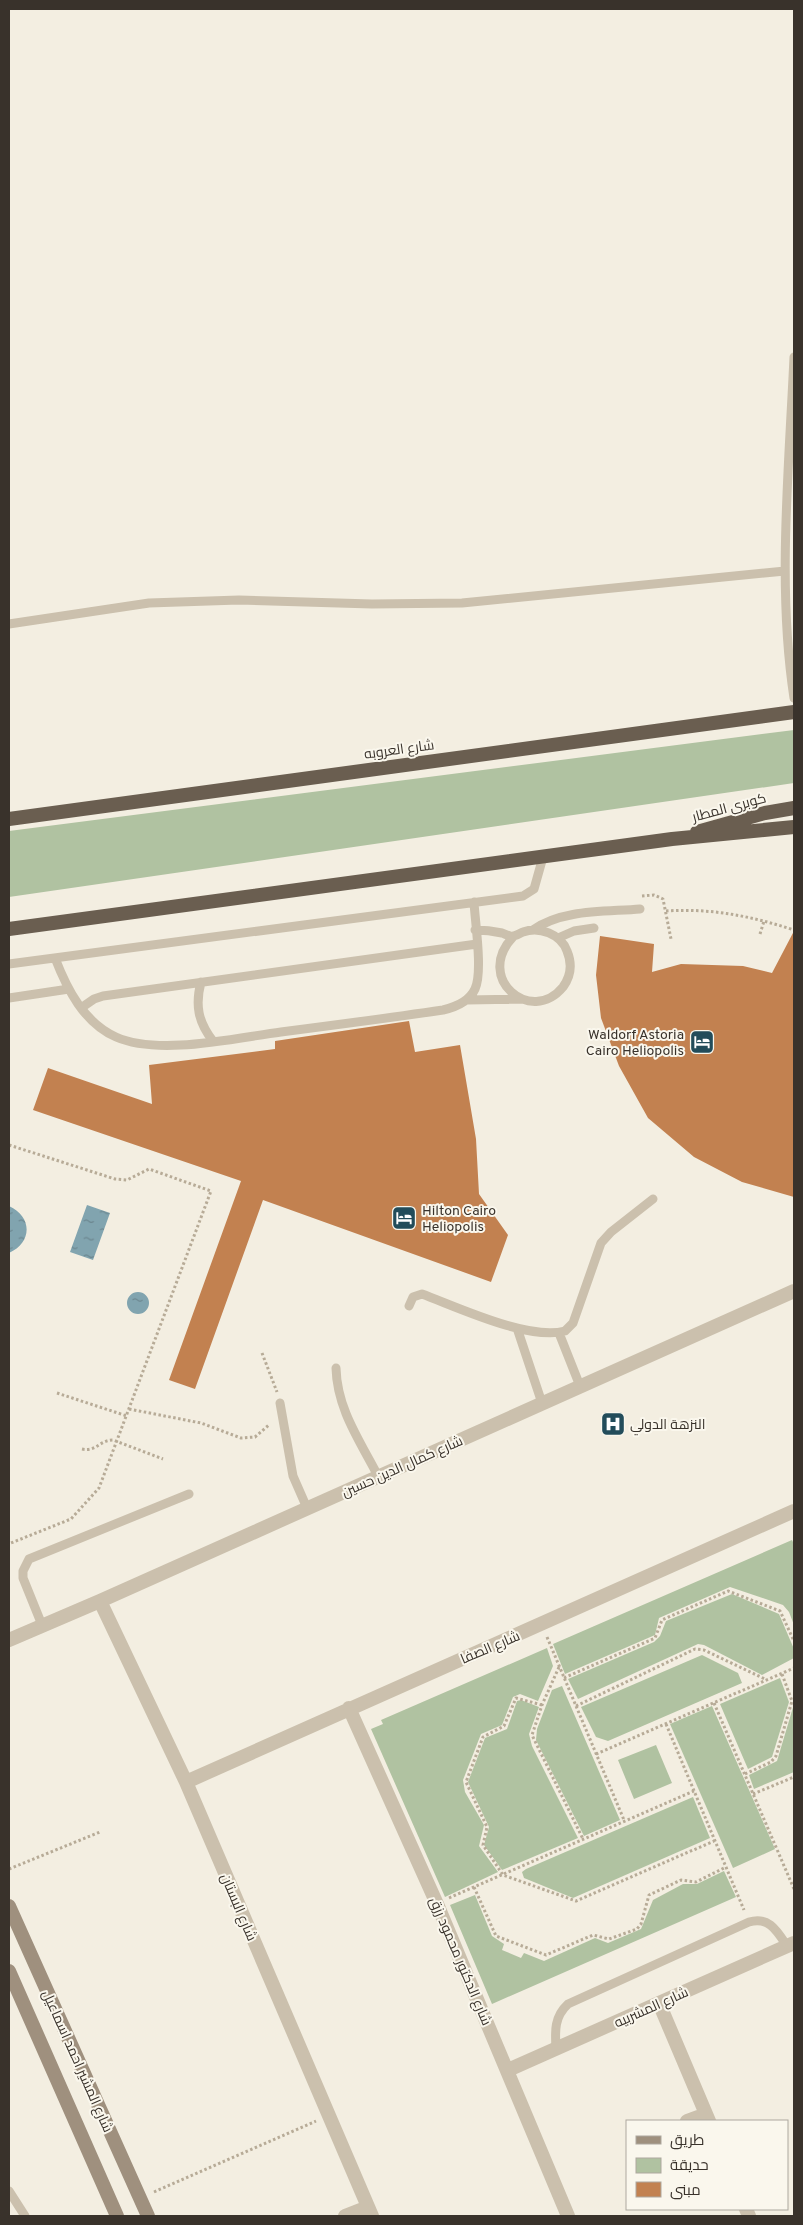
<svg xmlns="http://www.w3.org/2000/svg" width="803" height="2225" font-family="Overpass,Cairo,sans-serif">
<defs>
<pattern id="water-ripples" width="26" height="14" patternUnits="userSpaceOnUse" patternTransform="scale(1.25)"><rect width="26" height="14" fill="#81a4af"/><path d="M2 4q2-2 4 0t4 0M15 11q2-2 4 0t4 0" fill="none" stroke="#6b868f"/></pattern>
</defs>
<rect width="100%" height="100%" fill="#f3eee1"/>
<path fill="#b0c2a1" d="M794,730V783L9,897V831Z
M792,1540L794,1544V1625L789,1612L783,1605L730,1587L659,1618L655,1635L565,1674L553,1644Z
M732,1594L779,1614L794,1649V1658L762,1675L704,1645L698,1644L578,1699L568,1679L654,1642L660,1636L666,1621Z
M547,1648L553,1666L538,1701L520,1694L513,1697L502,1725L481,1734L463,1780L465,1792L484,1825L479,1846L498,1872L445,1897L371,1729L383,1724L381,1720Z
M702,1655L738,1673L742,1683L608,1741L596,1737L581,1707Z
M780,1678L789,1702L772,1757L748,1769L720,1704Z
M562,1686L620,1820L584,1836L536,1740L537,1729L552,1690Z
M521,1700L539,1707L529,1734L532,1746L578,1838L502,1870L484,1845L489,1827L468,1782L485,1738L507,1729L517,1701Z
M794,1704V1772L754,1789L749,1775L777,1761Z
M712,1706L775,1849L733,1868L670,1724Z
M656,1745L672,1783L634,1799L618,1760Z
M693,1797L710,1838L573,1898L524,1878L522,1872L526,1869Z
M724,1871L736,1897L492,2004L450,1905L475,1895L492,1936L504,1944L502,1950L521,1958L524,1953L544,1961L595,1938L608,1943L641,1929L653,1900L683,1884H697Z"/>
<path fill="url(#water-ripples)" d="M87,1205L110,1213L93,1260L70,1252Z
M9,1206C33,1217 32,1243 9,1253Z
M127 1303a11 11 0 1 1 22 0a11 11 0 1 1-22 0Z"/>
<path fill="#c28150" d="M794,931V1197L742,1182L694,1157L648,1118L619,1066L601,1018L596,975L600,936L654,944L652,972L681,964L743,966L772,973Z
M409,1021L415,1052L460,1045L476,1139L479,1194L508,1235L491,1282L263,1200L195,1389L169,1380L241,1181L33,1110L48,1068L152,1104L149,1065L275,1049V1041Z"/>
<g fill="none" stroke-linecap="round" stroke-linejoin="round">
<path stroke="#b7ab97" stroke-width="3" stroke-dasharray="2.5 2.5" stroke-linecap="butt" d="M642,896L654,895L663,899L671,939
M666,911C711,908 751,916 794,930
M760,934L764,921
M9,1145L115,1179L127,1180L149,1169L211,1191L99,1488L71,1519L11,1543
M262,1353L277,1392
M57,1393L127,1416
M129,1409L201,1423L241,1438L255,1437L270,1424
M82,1449C96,1452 100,1440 113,1440L163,1459
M547,1637L624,1820
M559,1667L542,1705L532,1735L583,1839
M564,1678L655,1638L662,1620L728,1591L780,1611L794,1641
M714,1703L794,1889
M542,1705L516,1698L504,1726L483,1737L466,1782L487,1827L483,1845L503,1875L576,1901L714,1841
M576,1706L695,1649L704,1650L767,1680
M666,1724L744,1910
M596,1754L794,1668
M745,1774L771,1762L776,1756L792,1701L782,1674
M753,1794L794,1777
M9,1869L100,1832
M474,1887L496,1936L546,1955L593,1935L609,1939L637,1929L641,1924L649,1895L681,1880L696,1882L726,1867
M449,1898L694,1791
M154,2192L316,2121"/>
<path stroke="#cbc0ad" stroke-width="9" d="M794,357C789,468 777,588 794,698
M9,624L149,603L239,600L372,604L462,603L785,571
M475,930C484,930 493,931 502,933C505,934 510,937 513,936C516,936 520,933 523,932C539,926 561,934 567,951C572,963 571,976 563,987C531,1026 474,978 513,937
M533,930C562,909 606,912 640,909
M558,938L574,931L594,928
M55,958C67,989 84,1023 116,1037C159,1056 235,1038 281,1032C335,1025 389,1018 443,1010C456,1007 469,1002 475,989C483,972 475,922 474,902
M9,964L523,896L534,889L543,857
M201,982C195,1005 198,1022 213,1041
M9,998L69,989
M467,1000L522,999
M81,1008L94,999L103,996L477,944
M409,1306L413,1297L422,1294C457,1307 529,1341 565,1331L573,1323L601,1243L611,1232L653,1199
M517,1328L542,1403
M559,1333L580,1386
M336,1368C337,1409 360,1441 378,1476
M280,1403L293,1476L307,1508
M42,1625L23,1578V1571L29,1559L189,1494
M556,2049C555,2031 554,2017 568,2004L749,1922C769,1916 777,1931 787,1946
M9,2191L25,2216"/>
<path stroke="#cbc0ad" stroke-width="14" d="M100,1601L186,1782L372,2216
M9,1640L100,1601L794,1291
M349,1708L437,1904L568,2216
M186,1782L794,1511
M659,2003L709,2121
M508,2070L794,1943
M687,2121L706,2114
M746,2209L749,2216
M345,2216L368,2207"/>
<path stroke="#9f907e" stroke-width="14" d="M9,1906L148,2216
M9,1971L117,2216"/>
<path stroke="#6a5e50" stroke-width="14" d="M9,819L794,712
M697,832L765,813L794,808
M9,929L672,839L794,827"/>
</g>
<defs>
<symbol id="hotel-square" viewBox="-11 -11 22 22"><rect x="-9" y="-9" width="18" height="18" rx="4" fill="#224c5a" stroke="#faf7ed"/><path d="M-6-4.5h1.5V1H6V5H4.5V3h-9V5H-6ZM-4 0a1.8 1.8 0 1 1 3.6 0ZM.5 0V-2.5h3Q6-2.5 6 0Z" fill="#fff"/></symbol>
<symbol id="hospital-square" viewBox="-11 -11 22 22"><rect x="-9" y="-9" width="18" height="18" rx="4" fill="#224c5a" stroke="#faf7ed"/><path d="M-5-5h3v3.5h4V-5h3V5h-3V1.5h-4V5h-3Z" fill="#fff"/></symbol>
</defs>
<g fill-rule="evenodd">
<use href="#hotel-square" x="688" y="1028" width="28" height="28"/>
<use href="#hotel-square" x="390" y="1204" width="28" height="28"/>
<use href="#hospital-square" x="599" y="1410" width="28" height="28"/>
</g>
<g text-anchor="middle" stroke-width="4" stroke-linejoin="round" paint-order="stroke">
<g font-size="14" fill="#39322b" stroke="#faf7ed">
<text transform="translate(399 749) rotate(-8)" y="5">شارع العروبه</text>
<text transform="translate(729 807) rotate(-15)" y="5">كوبرى المطار</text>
<text transform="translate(402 1466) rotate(-24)" y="5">شارع كمال الدين حسين</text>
<text transform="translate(490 1647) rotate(-23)" y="5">شارع الصفا</text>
<text transform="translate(239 1907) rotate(67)" y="5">شارع البستان</text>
<text transform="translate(461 1961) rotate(67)" y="5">شارع الدكتور محمود رزق</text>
<text transform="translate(651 2007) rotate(-24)" y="5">شارع المشربيه</text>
<text transform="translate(78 2061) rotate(66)" y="5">شارع المشير احمد اسماعيل</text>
</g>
<g font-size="14" fill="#39322b" stroke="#faf7ed" text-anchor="start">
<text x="684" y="1039" text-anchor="end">Waldorf Astoria<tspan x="684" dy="16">Cairo Heliopolis</tspan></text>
<text x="422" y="1215">Hilton Cairo<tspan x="422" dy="16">Heliopolis</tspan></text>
<text x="630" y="1429">النزهة الدولي</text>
</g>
</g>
<rect width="803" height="2225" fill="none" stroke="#39322b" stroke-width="20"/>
<rect x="626" y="2120" width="162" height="90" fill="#faf7ed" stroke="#ada89f"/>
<rect x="636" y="2136" width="25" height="8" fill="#9f907e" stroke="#ada89f"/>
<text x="670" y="2145" font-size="15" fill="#39322b">طريق</text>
<rect x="636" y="2158" width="25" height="15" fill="#b0c2a1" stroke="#ada89f"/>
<text x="670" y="2170" font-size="15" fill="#39322b">حديقة</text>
<rect x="636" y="2182" width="25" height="15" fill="#c28150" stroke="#ada89f"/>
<text x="670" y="2195" font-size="15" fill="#39322b">مبنى</text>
</svg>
